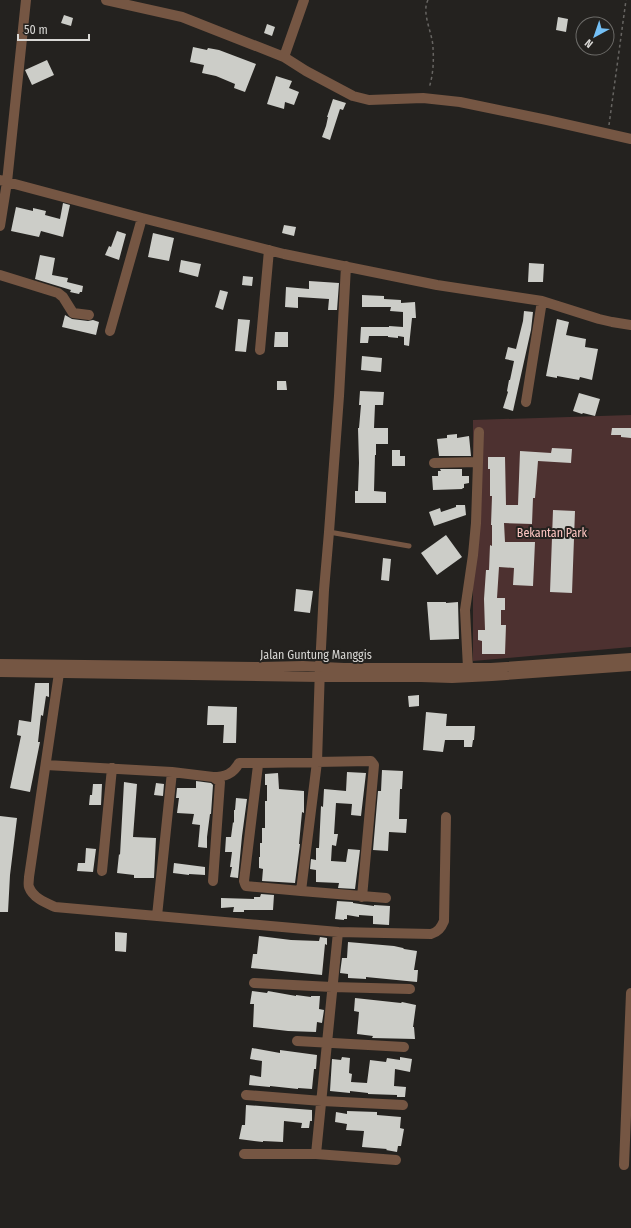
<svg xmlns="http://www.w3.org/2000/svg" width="631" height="1228" font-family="'Fira Sans Condensed',sans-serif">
<rect width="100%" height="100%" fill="#24221f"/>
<path fill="#4d3130" d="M631,415V647L473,661V420Z"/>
<path fill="#cccdc8" d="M64,15L73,18L71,26L61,23Z
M558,17L568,19L566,32L556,30Z
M267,24L275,27L272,36L264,33Z
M193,47L207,50L208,48L219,50L256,64L245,92L234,88L235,84L216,76L202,73L204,65L190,62Z
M47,60L54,75L32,85L25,70Z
M276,76L292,81L289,88L299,92L294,105L285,102L284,109L267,104Z
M333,99L346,103L343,110L340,109L330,140L322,137L326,126L328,117H327Z
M63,203L70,205L63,237L41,231L39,237L11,231L16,207L33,211V208L46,211L45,215L60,219Z
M284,225L296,227L294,236L282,233Z
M117,231L126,234L119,260L105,255L109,246L111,247Z
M153,233L174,238L169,261L148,257Z
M40,255L55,258L52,275L68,278L67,282L83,286L82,292H80L79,294L70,292L71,290L35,279Z
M181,260L201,264L198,277L179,272Z
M529,263L544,264L543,282H528Z
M243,276L253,277L252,286L242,285Z
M309,281L339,283L337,310H328L329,299L298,297V308L285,307L286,287L309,289Z
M220,290L228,292L223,310L215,307Z
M362,295L384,296V299L401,300V303L415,302L416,318H412L409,346L404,345V337L398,336V338L388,337V336H369L368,343H360L361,327H389V326L403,327V312L390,311L391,307H362Z
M524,311L533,312L531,330L513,411L503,408L508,392L507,391L509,380H510L514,361L505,359L508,347L516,349L523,321Z
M65,315L72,319L88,321L93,320L99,322L96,335L62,327Z
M238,319L250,320L246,352L235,351Z
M557,319L569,322L566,335L586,339L585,347L598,349L592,380L580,377L579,380L557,376V378L546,376Z
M275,332H288V347H274Z
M362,356L382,358L381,372L361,370Z
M277,381H286L287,390H277Z
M360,391L384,392L383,405H375L374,428H388V444H376V455H375L374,491L386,492V503H355V491H358L359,463L358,428H359L361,405H359Z
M579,393L600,399L595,416L583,413L582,414L573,411Z
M612,428H631V438L621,437V435H611Z
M457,434V438L469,436L471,456H439L437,439L447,438V435Z
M552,448L572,449L571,463L538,461L535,498H533L532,524L504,523L505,542H535L533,586L513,585L514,568L499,567L497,598H505V610H501V625H506L505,654H482V641L478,640V630H485L484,599L486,570H489L490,545L492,546V525H491L492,496H490V469H488V457H505L506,505H518L520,451L551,453Z
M392,450H400V456H405V466H392Z
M440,469H462V476H469V483L464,484V488H462L463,489L433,490L432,476H438V471H441Z
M456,505H465L466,515L434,526L429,512L440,508L441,512L456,507Z
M553,510L575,511L572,593L550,592Z
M446,535L462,557L437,575L421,553Z
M383,558L391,559L389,581L381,580Z
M296,589L313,591L310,613L294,611Z
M427,602H446V603L458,602L459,639L430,640Z
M35,683H49V697L46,696L43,716L41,715L38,742H40L30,792L10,788L21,736L17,735L19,720L31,722Z
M419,695V706L409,707L408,696Z
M208,706L237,707L236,743H223L224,725H207Z
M426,712L447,714L446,726H475L474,740H473L472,747H464V740H445L443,752L423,750Z
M382,770L403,771L402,789H400L399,819H407L406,833L389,832L388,851L373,850L378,791H381Z
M347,772L366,773L361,816L351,815L352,804L336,803L334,834H338L336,846L332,845L331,861L346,862L348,849L360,850L355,889L338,888L339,883L316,882V870L310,869L311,859L316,860V848H319L321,806L323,807L324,789L346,791Z
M278,773L279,789L304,791V813L302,812L299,844H300L295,883L262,881L263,869L259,868V857H260V843H262V828H265V801H267V785H265V774Z
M196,781L211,783L213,785L211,814H210L207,837V848L198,847L200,825L192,824L194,814L177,813L179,798H176L177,788H196Z
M124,782L137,784L133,837L156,838L154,878H134V875L117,873L119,854L120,855Z
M156,783L164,784L163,796L154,795Z
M93,784H102L101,805H89L90,795H92Z
M236,798L247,799L242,836L238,878L230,877L232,867H230L232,852H225L226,837H231L233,822L234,823V810H235Z
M0,816L17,818L10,875L8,912H0Z
M86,848L96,849L93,872L77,871L78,863H85Z
M174,863L205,867V875L189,874V875L173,873Z
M261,894L274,895L273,910H244V912H233L234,907L221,908V898L254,899V897H260Z
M337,901L353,902V903L374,906V905L390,906L389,925L373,924V916L359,915V917L347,915V919H344V920L335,919Z
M115,932L127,933L126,952L115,951Z
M259,936L291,940L319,941L320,937L327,938V945L325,944L322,975L251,968L253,954H257Z
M348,942L394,946L403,948L404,949L417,951L414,970H418L417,982L366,977V979L348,978V974L340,973L342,958H347Z
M252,991L267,993L268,991L296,996V995L311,997V996H320L319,1009L324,1010L322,1023L317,1022L316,1032L288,1031L253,1027L254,1004H250Z
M355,998L401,1003L402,1002L416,1005L413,1027H414L415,1039L372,1038L373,1036L357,1034L359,1012L354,1011Z
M252,1048L280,1053V1050L317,1055L316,1069H314L312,1089L298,1088V1089L270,1086V1087L249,1085L250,1075L261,1077L262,1061L250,1059Z
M342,1057L350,1058L349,1073L352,1074L351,1082L367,1083L370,1060L386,1062L387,1058L400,1060V1057L412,1059L410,1072L395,1069L394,1086L406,1087L405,1097H397V1095L368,1094V1093L350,1091V1093L330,1091L332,1059L341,1060Z
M246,1105L312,1110V1121H310L309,1128H301L302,1123L284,1121L283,1142L263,1141V1142L239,1139L242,1125H245Z
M347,1111L377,1112V1115L401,1117L400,1128L404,1129L401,1146H398L397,1152L386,1150L387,1149L362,1147L364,1131L346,1130L347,1124L335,1122L336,1112L347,1114Z"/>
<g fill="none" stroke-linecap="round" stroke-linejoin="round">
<path stroke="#676562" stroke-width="1.5" stroke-dasharray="3 3" stroke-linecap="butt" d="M428,0C421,13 433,34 433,48C434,61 433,76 429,88
M609,125L626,0"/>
<path stroke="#755643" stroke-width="5" d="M329,532L409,546"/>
<path stroke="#755643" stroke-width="10" d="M106,0L182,17L284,57L306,71L353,96L369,100L423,98L460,102L547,120L631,139
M284,57L304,0
M0,180L142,218L284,254L437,285L542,301L599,319L612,322L631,325
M0,226L7,182L26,0
M346,266L339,396L329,532L324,590L320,667L317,762L301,891L386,898
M0,275L58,293L63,297L73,313L89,315
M110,331L142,218
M260,350L269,250
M526,402L542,301
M434,463L478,462
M468,668L465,610L473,555L476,523L479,432
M59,673L29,877C29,880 28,885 29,887C33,898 46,903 55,907L338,932L431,934C438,932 441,928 444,921L446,817
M46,765L172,772L213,777L220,782L213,881
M213,777C225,777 233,774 239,763H260
M102,871L112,768
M301,891L246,886L245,884L244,881L258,765L260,763L371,761L374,765L362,897
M157,916L172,772
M338,932L316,1154L396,1160
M254,983L332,987L410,989
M297,1041L404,1047
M246,1095L322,1101L403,1105
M244,1154H316
M624,1165L631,993"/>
<path stroke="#755643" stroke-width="10" d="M0,664L261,667L303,666L344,668H491L631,658
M0,672L320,677H421L452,678L492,676L631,666"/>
</g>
<g text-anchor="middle" stroke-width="4" stroke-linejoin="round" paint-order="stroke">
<g font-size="12" fill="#fec6c2" stroke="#24221f">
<text x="552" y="537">Bekantan Park</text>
</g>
<g font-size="12" fill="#d9d8d5" stroke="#24221f">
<text x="316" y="659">Jalan Guntung Manggis</text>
</g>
</g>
<g transform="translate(595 36) rotate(220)"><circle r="19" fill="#24221f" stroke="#6c6b68"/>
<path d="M0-3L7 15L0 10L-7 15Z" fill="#74c0f6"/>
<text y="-6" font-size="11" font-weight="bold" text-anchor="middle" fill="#d9d8d5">N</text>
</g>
<path d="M18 34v6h71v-6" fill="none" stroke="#d9d8d5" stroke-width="2"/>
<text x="24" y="34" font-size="12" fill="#d9d8d5" stroke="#24221f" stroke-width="3" paint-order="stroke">50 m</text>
</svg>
